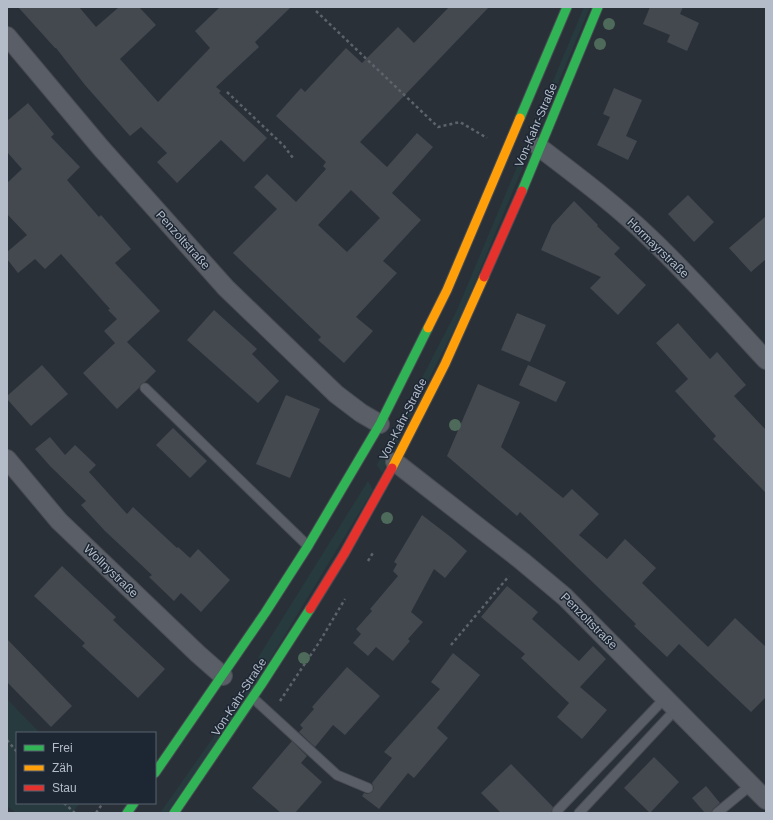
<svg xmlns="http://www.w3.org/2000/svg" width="773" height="820" font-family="Arial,sans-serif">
<rect width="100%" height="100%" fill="#2a3038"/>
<path fill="#273a3e" d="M584,7H590L462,313L382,473L377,465L457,310Z
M368,481L373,490L254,686L167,813H160L251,684L259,656Z
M7,699L40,733H17V803H80L72,813H16L7,806Z"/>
<path fill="#444950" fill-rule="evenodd" d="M18,7H79L96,27L119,7H139L156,25L120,59L158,102L210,48L195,31L220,7H291L255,42L259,47L216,87L221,91L219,93L267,138L244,162L221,140L177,183L157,162L167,153L141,127L130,136L85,85L56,48H55Z
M449,7H489L360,142L387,167L417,133L433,147L392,193L421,220L383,261L397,273L356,317L373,331L344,363L318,340L321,337L233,253L277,209L254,187L267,174L296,202L326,169L323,166L326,162L276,116L301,88L305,92L346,48L362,63L398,27L414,43ZM351,190L380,218L347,252L318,225Z
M650,7H683L680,14L699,23L687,51L667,42L670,35L643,24Z
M614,88L642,100L626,136L637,141L628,160L597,145L610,117L603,114Z
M28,103L54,134L51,137L80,167L67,180L99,217L101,215L131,249L115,263L160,311L127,342L156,371L145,382L141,384L139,388L117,409L83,373L115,343L104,331L117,319L108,310L110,309L61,254L45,269L35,259L18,273L7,259V252L27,235L7,214V183L22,169L7,152V121Z
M688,195L714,222L694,242L668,214Z
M574,201L598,225L597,226L620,248L614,254L646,285L618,315L590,288L601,277L541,250L552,225Z
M766,216V259L751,272L729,248Z
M214,310L257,349L252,354L279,381L258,403L187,340Z
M517,313L546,325L530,362L501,350Z
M678,323L710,359L717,352L746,385L734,396L766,430V493L713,439L716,436L675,391L688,379L656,343Z
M42,365L68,394L31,426L7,399V396Z
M528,365L566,382L556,402L519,385Z
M478,384L520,402L501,447L563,498L572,489L599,514L579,535L607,559L625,539L656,568L642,583L708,647L735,618L766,647V697L751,712L679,644L667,657L634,626L636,624L520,512L517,516L447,456Z
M286,395L320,409L290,478L256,464Z
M173,428L207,461L190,478L156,445Z
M50,437L65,455L75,445L96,465L89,472L127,514L133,507L177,548L178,547L190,558L198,549L230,580L201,612L181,593L174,601L149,577L152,575L105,531L81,505L86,501L50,466L35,449Z
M422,515L452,538L467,551L445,578L434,569L411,612L423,622L408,639L410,641L393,661L376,647L368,656L353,643L361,634L356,629L372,611L370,609L398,576L393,571L397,564L394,562Z
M62,566L116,617L113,620L165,669L138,698L82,646L85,643L34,596Z
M507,586L538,612L532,619L579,661L593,646L606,659L580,687L607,710L582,739L557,717L569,703L521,658L525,654L481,617Z
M7,639L72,706L51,727L7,682Z
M453,653L480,675L437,728L448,738L414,778L408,773L379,809L362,796L364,793L368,794L372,792L374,788L372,783L392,758L384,752L440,689L431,682Z
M347,667L380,696L345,735L333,725L315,747L299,732L303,728L300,725L314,709L312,707Z
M292,741L307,756L301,763L322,782L295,813H281L252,788Z
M654,757L679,782L650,813L624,788Z
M511,764L553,807L551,813H501L481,793Z
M706,786L720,803L713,809L711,813H705L692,798Z"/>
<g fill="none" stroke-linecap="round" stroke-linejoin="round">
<defs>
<path id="lane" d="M145,388L308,546
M253,698L337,775L368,788
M557,811L665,698
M579,813L676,709
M717,813L751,785"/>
<path id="street" d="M7,36L101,148L226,288L336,394L361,413L380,424
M539,147C577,176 616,205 650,238C691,277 728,319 766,360
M7,459L59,521L198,654L223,676
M395,462L522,561L565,597L766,800"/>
<path id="fast" d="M520,118L567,7
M522,191L598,7
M155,773L265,613L308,546L380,424L428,328
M127,813L134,803
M174,813L261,685L310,609"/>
<path id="slow" d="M428,328L447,290L520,118
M392,468L445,364L484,277"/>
<path id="jam" d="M484,277L522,191
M310,609L344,554L392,468"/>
</defs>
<use href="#lane" stroke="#484c53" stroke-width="11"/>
<use href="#street" stroke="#484c53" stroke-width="20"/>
<use href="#fast" stroke="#484c53" stroke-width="11"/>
<use href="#slow" stroke="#484c53" stroke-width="11"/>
<use href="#jam" stroke="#484c53" stroke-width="11"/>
<path stroke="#5d636a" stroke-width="2.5" stroke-dasharray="3 3" stroke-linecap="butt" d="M316,11L438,127L460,122L487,138
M227,92L284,146L293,158
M368,561L374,551
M451,645L509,576
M280,701L320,641L345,599
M7,740L17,752
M64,803L75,813
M96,813L103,803"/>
<use href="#lane" stroke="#5a5e66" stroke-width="9"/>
<use href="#street" stroke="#5a5e66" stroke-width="18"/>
<use href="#fast" stroke="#30b455" stroke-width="9"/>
<use href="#slow" stroke="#ff9f0a" stroke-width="9"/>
<use href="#jam" stroke="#e5322d" stroke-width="9"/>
</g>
<g fill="#4e6a5a">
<circle cx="609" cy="24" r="6"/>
<circle cx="600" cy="44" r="6"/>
<circle cx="455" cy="425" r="6"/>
<circle cx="387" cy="518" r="6"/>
<circle cx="304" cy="658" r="6"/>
</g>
<g text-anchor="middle" stroke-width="3" stroke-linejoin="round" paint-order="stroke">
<g font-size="12" fill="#b4bcc9" stroke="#1d2633">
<text transform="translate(536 125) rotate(-67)" y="4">Von-Kahr-Straße</text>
<text transform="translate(183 240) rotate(48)" y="4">Penzoltstraße</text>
<text transform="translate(658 248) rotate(44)" y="4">Hormayrstraße</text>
<text transform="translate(403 419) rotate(-63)" y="4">Von-Kahr-Straße</text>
<text transform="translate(111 571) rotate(44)" y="4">Wollnystraße</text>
<text transform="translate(589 621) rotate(45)" y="4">Penzoltstraße</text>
<text transform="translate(239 697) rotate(-57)" y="4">Von-Kahr-Straße</text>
</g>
</g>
<rect width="773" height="820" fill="none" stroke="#b4bcc9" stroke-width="16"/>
<rect x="16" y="732" width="140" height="72" fill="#1d2633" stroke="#59626f"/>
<rect x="24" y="745" width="20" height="6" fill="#30b455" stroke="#59626f"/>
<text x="52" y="752" font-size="12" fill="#b4bcc9">Frei</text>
<rect x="24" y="765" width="20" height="6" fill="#ff9f0a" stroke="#59626f"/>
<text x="52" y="772" font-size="12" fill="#b4bcc9">Zäh</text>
<rect x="24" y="785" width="20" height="6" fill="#e5322d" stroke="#59626f"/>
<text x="52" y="792" font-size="12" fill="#b4bcc9">Stau</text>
</svg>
